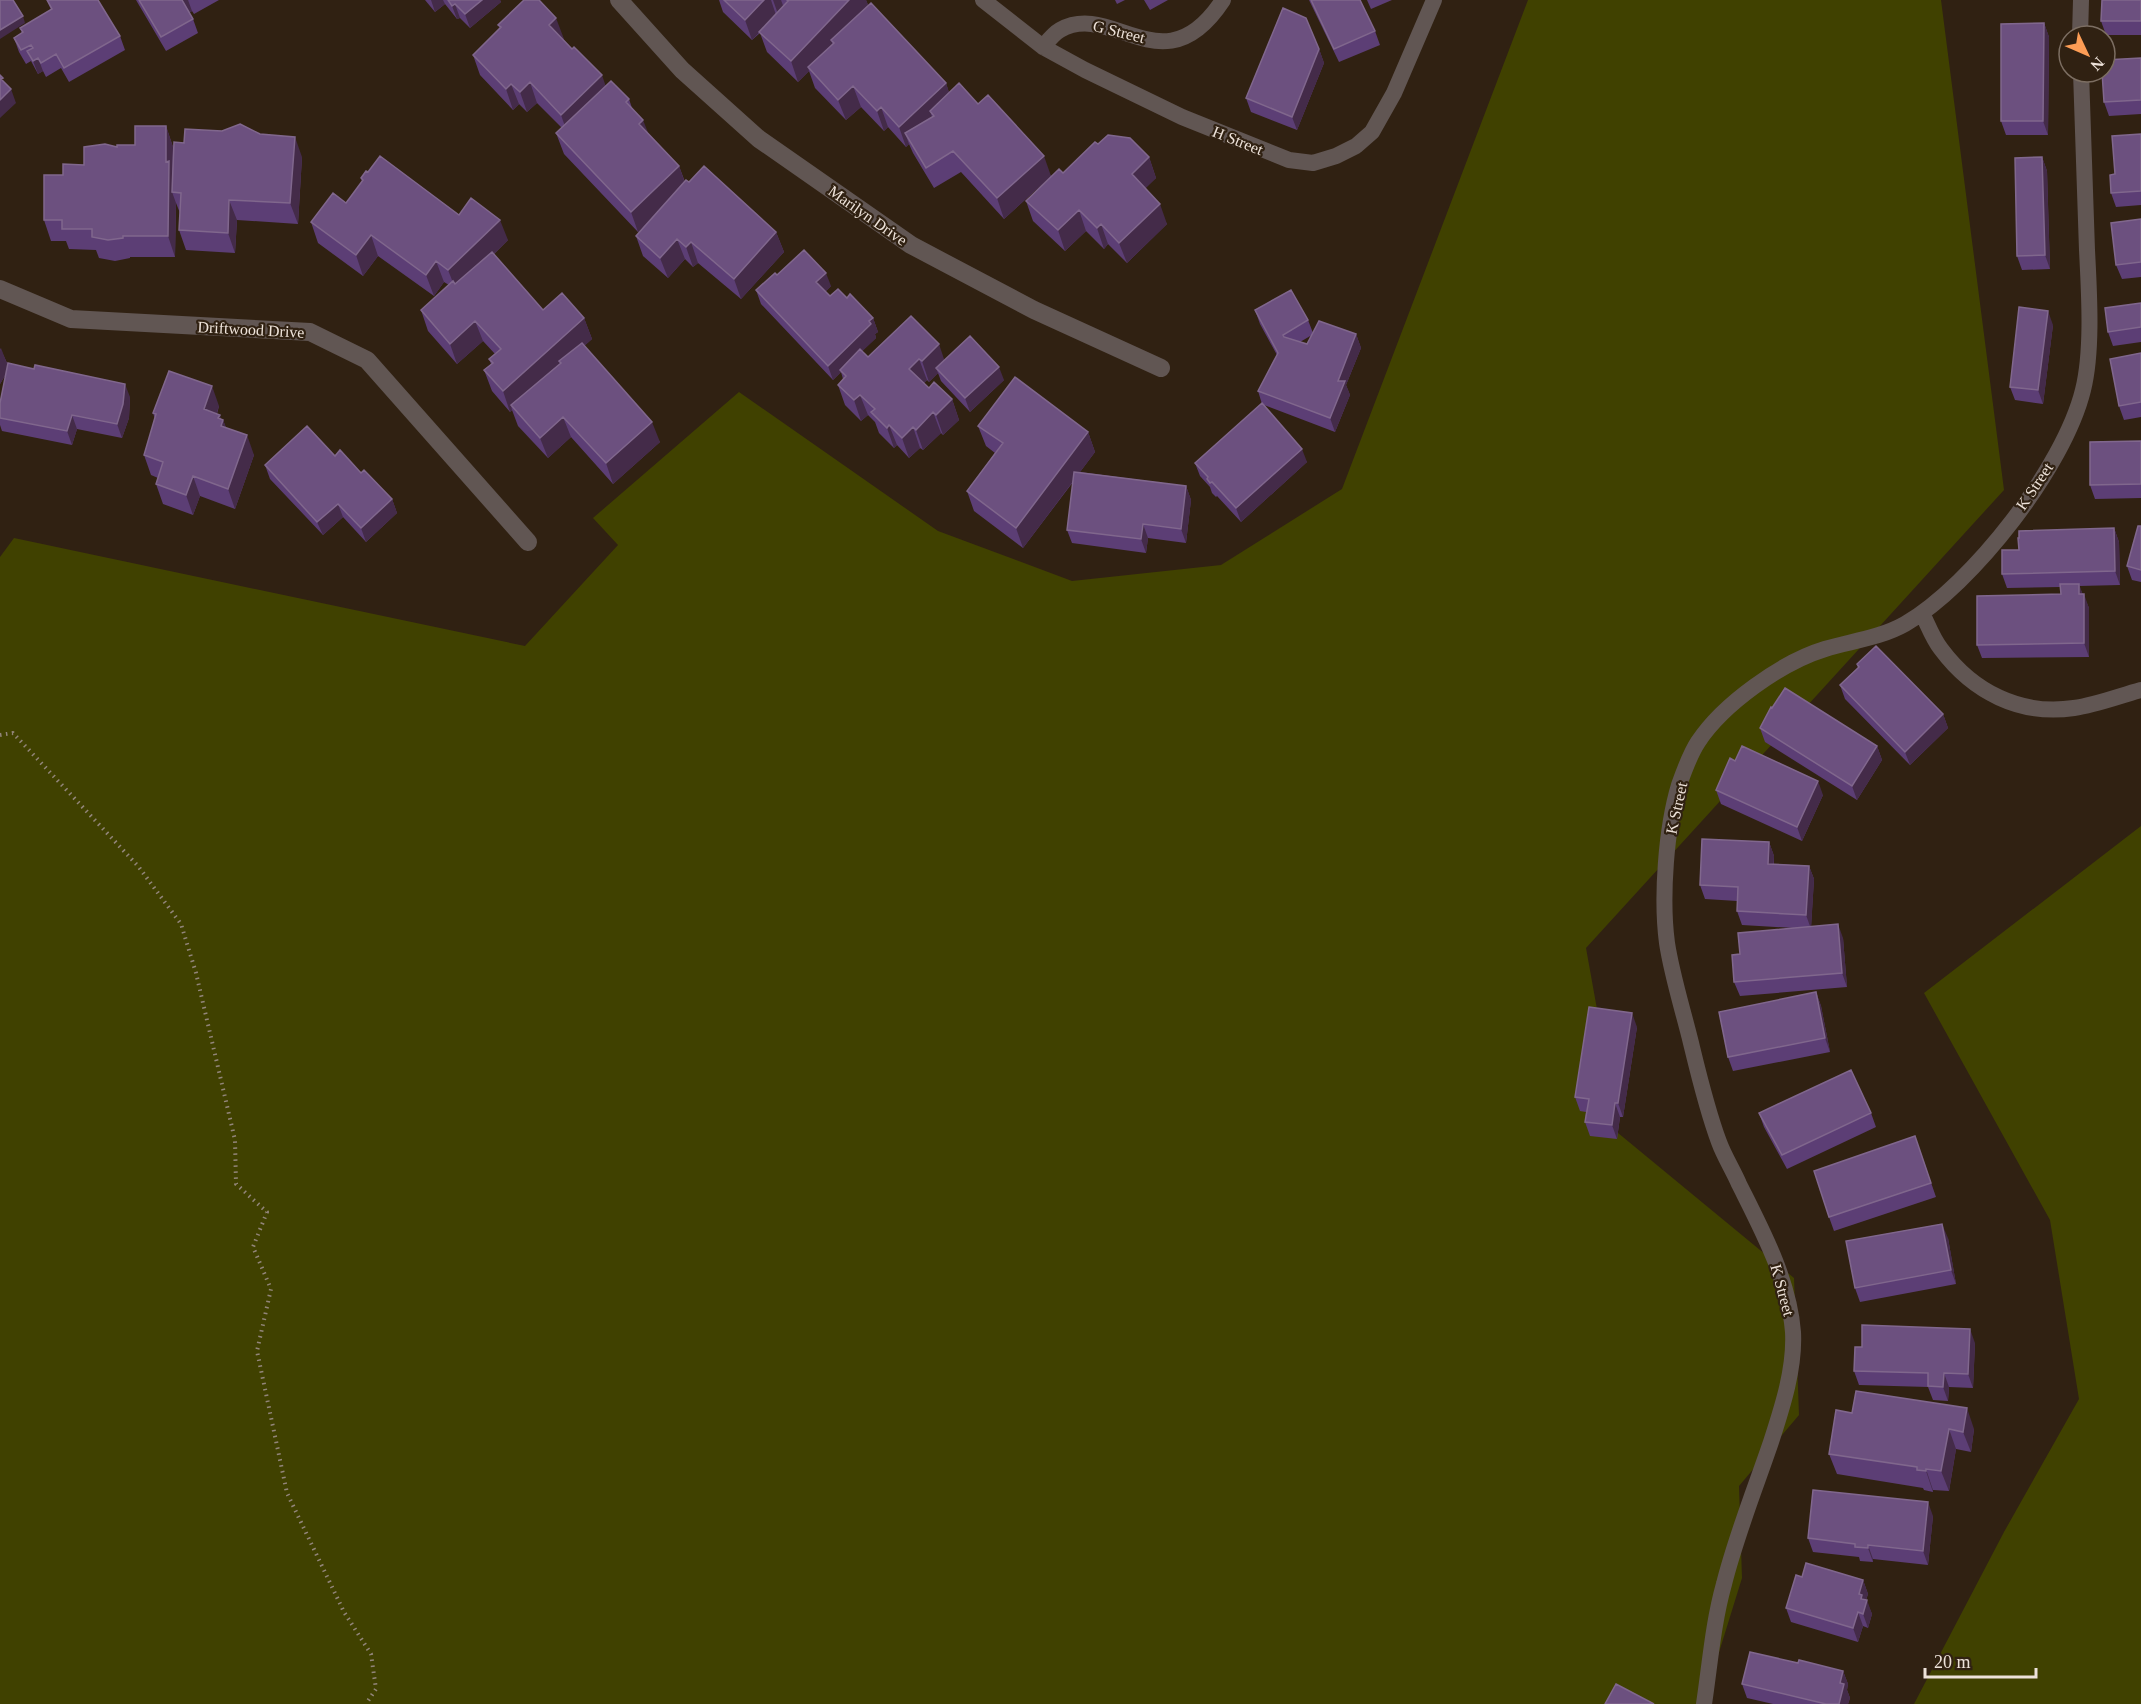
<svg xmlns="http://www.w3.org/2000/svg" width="2141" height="1704" font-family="Georgia,serif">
<rect width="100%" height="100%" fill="#302112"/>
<path fill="#404100" d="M1528,0H1941L2004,490L1586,948L1611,1087L1612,1128L1794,1278L1799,1415L1739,1486L1742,1578L1703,1704H0V557L14,538L525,646L618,545L593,518L739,392L938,531L1072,581L1221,565L1342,489Z
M2141,826V1704H1914L2004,1532L2079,1399L2050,1220L1924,993Z"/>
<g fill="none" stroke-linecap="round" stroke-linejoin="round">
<path stroke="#928579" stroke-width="4" stroke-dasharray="1.5 4.5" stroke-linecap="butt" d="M0,735L13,733L138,866L181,924L196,973L235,1140L236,1184L267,1212L253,1247L271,1289L257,1351L287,1493L344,1612L371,1654L376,1689L366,1704"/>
<path stroke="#615653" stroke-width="16" d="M983,0L1043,47L1085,70L1182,117L1289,160L1313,163L1336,156L1356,146L1372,132L1394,93L1434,0
M2080,36L2081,0
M1043,47C1048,41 1053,34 1060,30C1113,0 1164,90 1223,0
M1922,613C1928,625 1933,639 1941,649C1973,692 2020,716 2074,708C2096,705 2119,696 2141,690
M1704,1704C1710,1664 1713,1623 1724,1584C1736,1536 1755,1489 1771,1442C1782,1408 1795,1369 1793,1332C1789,1280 1762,1230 1739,1184C1733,1170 1724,1156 1719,1142C1707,1110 1699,1076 1691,1043C1683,1010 1672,976 1667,943C1661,898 1666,828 1679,785C1684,771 1690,754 1698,742C1723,704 1782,662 1825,649C1852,641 1880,638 1905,624C1973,584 2064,467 2083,390C2093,350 2089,291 2087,250C2085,190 2083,131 2081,72"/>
<path stroke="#615653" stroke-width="18" d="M619,0L682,70L759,139L911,245L1034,310L1161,368
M0,289L71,319L310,332L367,360L528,542"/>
</g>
<path fill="#5c3e75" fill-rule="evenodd" d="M47,0L120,36L125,50L69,82L61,68L46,77L43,71L38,74L31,61L26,64L19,52L14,38L22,33L20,28L51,10Z
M136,0H219L194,14L192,11L189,13L193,19L198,33L166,51Z
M425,0H500L501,2L470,28L460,18L457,19L445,4L435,12Z
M719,0H866L868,5L946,83L949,93L978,104L1051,176L1004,219L961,172L934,188L913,153L909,144L906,147L888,127L884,131L861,107L846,120L815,88L809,71L798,82L767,52L760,33L752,40L723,12Z
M1115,0H1125L1117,4Z
M1144,0H1168L1150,10Z
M1309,0H1360L1375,31L1380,45L1339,62Z
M1367,0H1392L1371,9Z
M2141,0V35H2106L2101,21Z
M2044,23L2049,37L2048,135H2006L2001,121Z
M498,25L564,39H563L606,86L629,99L632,108L648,133L679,166L685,182H689L776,232L784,252L741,299L698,263L693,267L685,259L668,278L643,256L636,236L645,225L638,232L564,154L556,133L562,128L537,103L527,112L519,104L513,110L480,75L473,55L500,29Z
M1319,49L1324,63L1297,130L1251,112L1246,98Z
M2141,58V114L2109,116L2104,102Z
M166,126L173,147L302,157L298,224L237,220L235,253L186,250L179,230L180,213L176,203L175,257H130V258L115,261L99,258L96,250L69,249L66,241H51L44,220L84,165L117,147L135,145Z
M2141,134V205L2116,207L2111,193L2115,174Z
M1098,144L1149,157L1156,178L1145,188L1167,224L1127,263L1108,244L1104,249L1086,231L1065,251L1033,221L1026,201L1063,173Z
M2042,157L2047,171L2050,269L2022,270L2017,256Z
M361,178L459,215L508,240L494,254L543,310L584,318L592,339L584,346L660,442L613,484L571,437L548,458L518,426L512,410L510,412L492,391L484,370L491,364L489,359L495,354L483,341L457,364L428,331L421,310L449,285L444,282L434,296L378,256L363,276L318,243L311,222L346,203L362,182Z
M2141,219V277L2122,279L2116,265Z
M777,275L831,286L825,292L830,296L847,298L873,318L878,332L875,334L876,338L862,351L868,357L945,360L1004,380L970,412L941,381L938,373L929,382L927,380L924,383L929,388L952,399L959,420L943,435L941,433L923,450L920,448L909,458L897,445L894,448L879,433L875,422L868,415L861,421L845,405L838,385L843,379L841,372L833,380L761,304L756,290Z
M2141,303V342L2113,346L2108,332Z
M1255,310L1308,320L1313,333L1356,334L1361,348L1346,385L1350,395L1335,432L1264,405L1307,462L1241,522L1217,496L1216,497L1212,493L1210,487L1200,476L1195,463L1262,404L1258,391L1277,355L1260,324ZM1312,335L1307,344L1300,342Z
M2053,325L2043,404L2015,400L2010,387Z
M0,348L8,365L130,397L129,418L122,438L77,429L72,445L2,431L0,425V403L6,374L0,384Z
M2141,353V417L2124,420L2119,406Z
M219,406L217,414L221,419L223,420L226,428L254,455L235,509L200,496L193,515L163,504L156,484L158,478L151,475L144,455L155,419L153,413Z
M978,426L1088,432L1095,452L1080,472L1186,486L1191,500L1186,543L1148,538L1146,553L1072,543L1067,530L1073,482L1023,548L974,511L967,491L995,453L986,446Z
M2141,441V498L2095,499L2090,485Z
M335,456L361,473L392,499L397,513L366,542L343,517L323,535L270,479L265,465Z
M2141,526V582L2132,580L2127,566Z
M2114,528L2119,542L2120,585L2079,586L2089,608V657L1982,658L1977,645L2061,594L2060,587L2007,588L2002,574L2019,550Z
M1857,664L1943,714L1948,728L1910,765L1845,699L1840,685L1858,668Z
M1760,728L1877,746L1882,760L1857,800L1765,742Z
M1716,790L1823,795L1802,841L1721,804Z
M1769,842L1774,856V864L1809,866L1814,879L1811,927L1843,938L1847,987L1740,996L1734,982L1740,954L1793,928L1742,925L1737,911V901L1705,899L1700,885Z
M1816,992L1821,1006L1830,1052L1733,1071L1728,1057Z
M1637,1027L1623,1117H1620L1617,1139L1590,1136L1585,1122L1586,1112L1580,1111L1575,1097Z
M1759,1113H1871L1876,1127L1787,1169L1764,1127Z
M1915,1136L1936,1197L1834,1231L1829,1217Z
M1948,1238L1956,1284L1860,1302L1855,1288Z
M1975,1343L1973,1388L1949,1387L1948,1401L1933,1400L1928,1387L1859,1385L1854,1371L1862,1347Z
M1852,1413L1974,1429L1971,1452L1956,1449L1949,1491L1933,1490V1492L1924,1490L1923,1488L1837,1474L1829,1454Z
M1933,1516L1928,1565L1873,1559V1562L1860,1561L1859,1557L1813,1552L1808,1538Z
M1802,1577L1863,1580L1868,1594L1866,1600L1872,1614L1868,1628L1863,1626L1858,1642L1791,1622L1786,1608Z
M1798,1663L1843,1671L1848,1684L1847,1690L1850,1698L1848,1704H1773L1747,1698L1742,1684Z"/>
<path fill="#442b49" d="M182,0H188L192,11L187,14Z
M431,0H443L445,4L435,12Z
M482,0H500L501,2L470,28L465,14Z
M764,0H771L776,15L752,40L745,20Z
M773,0H781L785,11L779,17Z
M849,0H866L869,7L831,40L833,45L808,67L809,71L798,82L791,61Z
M455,4L460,18L457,19L452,6Z
M23,16L25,23L0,39V30Z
M556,18L564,39L557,45L549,25Z
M2044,23L2049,37L2048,135L2043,121Z
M1319,49L1324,63L1297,130L1292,117Z
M38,58L43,71L38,74L33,61Z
M602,75L609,96L568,135L561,115Z
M530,82L537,103L527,112L520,92Z
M946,83L953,104L934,116L930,111L934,122L905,133L909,144L906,147L899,127Z
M511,84L519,104L513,110L506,89Z
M853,86L861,107L846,120L838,100Z
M11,89L16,103L0,118V100Z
M881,107L888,127L884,131L877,111Z
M643,120L651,140L639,124Z
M166,126L173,147L172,192L176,203L175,257L168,236L166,162Z
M295,137L302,157L298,224L290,203Z
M1044,156L1051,176L1004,219L997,198Z
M1149,157L1156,178L1139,195L1132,174Z
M2042,157L2047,171L2050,269L2045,255Z
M679,166L686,186L638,232L631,212Z
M229,200L237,220L235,253L228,233Z
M1160,204L1167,224L1127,263L1119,243Z
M1079,210L1086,231L1065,251L1058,230Z
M500,220L508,240L456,290L448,270Z
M1101,224L1108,244L1104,249L1097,228Z
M776,232L784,252L741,299L734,279Z
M371,235L378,256L363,276L356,255Z
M677,239L685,259L668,278L660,258Z
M691,242L698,263L693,267L686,247Z
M436,261L444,282L434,296L426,275Z
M826,273L831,286L821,296L816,282Z
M2048,311L2053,325L2043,404L2038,390Z
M584,318L592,339L562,366L559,361L561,366L511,405L512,410L510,412L503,391Z
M873,318L878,332L875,334L876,338L841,372L840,370L841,372L833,380L828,366Z
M475,321L483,341L457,364L450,344Z
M1356,334L1361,348L1346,385L1350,395L1335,432L1330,418L1338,381Z
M939,344L946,365L936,368L938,373L929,382L922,361Z
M1,348L9,369L0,384V351Z
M919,359L927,380L917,389L909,369Z
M999,367L1004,380L970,412L965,398Z
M125,384L130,397L129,418L122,438L117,424Z
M212,386L219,406L211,430L204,409Z
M860,395L868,415L861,421L854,400Z
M952,399L959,420L943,435L936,415Z
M933,412L941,433L923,450L916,430Z
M72,415L77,429L72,445L67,431Z
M220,415L222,423L223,420L231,440L229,446L218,418Z
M563,417L571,437L548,458L540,438Z
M652,422L660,442L613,484L606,463Z
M889,425L897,445L894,448L887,428Z
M913,427L920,448L909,458L902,438Z
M1088,432L1095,452L1023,548L1016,528Z
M247,435L254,455L235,509L228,489Z
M1302,449L1307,462L1241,522L1236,508Z
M193,476L200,496L193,515L186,495Z
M1186,486L1191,500L1186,543L1181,529Z
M392,499L397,513L366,542L361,528Z
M338,504L343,517L323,535L317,522Z
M1143,524L1148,538L1146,553L1141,539Z
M2114,528L2119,542L2120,585L2115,571Z
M2079,584L2084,598L2079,594Z
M2084,594L2089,608V657L2084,643Z
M1943,714L1948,728L1910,765L1905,752Z
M1877,746L1882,760L1857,800L1852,786Z
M1818,781L1823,795L1802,841L1797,827Z
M1769,842L1774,856L1773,877L1768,864Z
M1809,866L1814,879L1811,929L1806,915Z
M1838,924L1843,938L1847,987L1842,973Z
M1816,992L1821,1006L1830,1052L1825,1038Z
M1632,1013L1637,1027L1623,1117L1618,1103Z
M1615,1103L1620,1117L1617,1139L1612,1125Z
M1942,1224L1948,1238L1956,1284L1951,1270Z
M1970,1329L1975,1343L1973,1388L1968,1374Z
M1944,1373L1949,1387L1948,1401L1943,1387Z
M1967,1408L1974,1429L1971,1452L1963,1432Z
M1949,1429L1956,1449L1949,1491L1941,1471Z
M1926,1469L1933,1490V1492L1926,1471Z
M1928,1502L1933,1516L1928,1565L1923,1551Z
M1868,1545L1873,1559V1562L1868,1548Z
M1863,1580L1868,1594L1865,1603L1867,1600L1872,1614L1868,1628L1863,1614L1859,1594Z
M1858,1612L1863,1626L1858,1642L1853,1628Z
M1843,1671L1848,1684L1847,1690L1850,1698L1848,1704H1839L1840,1683Z"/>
<path fill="#6c507f" stroke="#80678d" stroke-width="1.5" d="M0,0H13L23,16L0,30Z
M47,0H98L120,36L64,68L56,54L41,63L38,58L33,61L27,51L33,48L31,45L21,50L14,38L23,32L20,28L52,9Z
M139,0H183H182L193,19L161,37Z
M448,0H482L465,14L455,4L452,6Z
M524,0H539L556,18L549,25L572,49L574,47L602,75L561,115L530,82L520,92L511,84L506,89L473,55L501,27L498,25Z
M724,0H764L745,20Z
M787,0H849L791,61L759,32L788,1Z
M1311,0H1360L1375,31L1334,49Z
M2102,0H2141V21H2101Z
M871,3L946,83L899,127L881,107L877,111L853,86L838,100L808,67L834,43L831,40Z
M1283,8L1306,18L1319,49L1292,117L1246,98Z
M2044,23L2043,121H2001V24Z
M2141,58V100L2104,102L2102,72H2105V60Z
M0,75L3,78L1,79L11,89L0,100Z
M611,81L629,99L626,102L643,120L639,124L679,166L631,212L556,133Z
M959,83L978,104L988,95L1044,156L997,198L953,151L926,168L905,133L934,116L930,111Z
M240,124L260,134L295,137L290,203L229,200L228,233L179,230L181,193L172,192L174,142L184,143L185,129L222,131Z
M135,126H166V162L169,161L168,236H123V238L108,240L92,237V229H62V220H44V175H63V164L84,165V147L105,144L117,147V145H135Z
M2141,134V191L2111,193L2110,175L2115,174L2112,136Z
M1108,135L1130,138L1149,157L1132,174L1160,204L1119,243L1101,224L1097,228L1079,210L1058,230L1026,201L1059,169L1063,173L1095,142L1098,144Z
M380,156L459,215L471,198L500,220L448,270L436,261L426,275L371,235L356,255L311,222L333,193L346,203L363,180L361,178L366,171L368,172Z
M2042,157L2045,255L2017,256L2015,158Z
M704,166L776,232L734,279L691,242L686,247L677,239L660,258L636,236L686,180L689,182Z
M2141,219V262L2116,265L2111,223Z
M804,250L826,273L816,282L830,296L838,289L847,298L850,294L873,318L869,321L871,324L828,366L756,290L775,273L777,275Z
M492,252L543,310L562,293L584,318L503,391L484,370L493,363L489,359L501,349L475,321L450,344L421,310L453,281L455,284Z
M1291,290L1308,320L1283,335L1284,337L1307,344L1319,321L1356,334L1338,381H1345L1330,418L1258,391L1278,353L1255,310Z
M2141,303V327L2108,332L2105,308Z
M2019,307L2048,311L2038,390L2010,387Z
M911,316L939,344L922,361L919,359L909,369L929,388L934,382L952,399L936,415L933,412L916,430L913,427L902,438L889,425L887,428L871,412L875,409L860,395L854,400L838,385L846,376L840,370L860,349L868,357Z
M970,336L999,367L965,398L936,368Z
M582,343L652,422L606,463L563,417L540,438L511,405L561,363L559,361Z
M2141,353V402L2119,406L2110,359Z
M8,363L34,369L35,365L125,384L123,404L117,424L72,415L67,431L0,418V403Z
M169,371L212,386L204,409L220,415L218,418L223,420L221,426L247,435L228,489L193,476L186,495L156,484L163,462L144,455L156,414L153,413Z
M1015,377L1088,432L1016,528L967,491L1003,443L978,426Z
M1262,403L1302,449L1236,508L1212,482L1210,483L1207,479L1208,477L1195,463Z
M307,426L335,456L340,450L361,473L364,470L392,499L361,528L338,504L317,522L265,465Z
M2141,441V484L2090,485V442Z
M1074,472L1186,486L1181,529L1143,524L1141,539L1067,530Z
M2138,526H2141V570L2127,566Z
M2114,528L2115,571L2002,574V550H2019L2018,538H2019V531Z
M2060,584H2079V594H2084V643L1977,645V596L2061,594Z
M1876,646L1943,714L1905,752L1840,685L1859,667L1857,664Z
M1785,688L1877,746L1852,786L1760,728L1771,707L1772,708Z
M1742,746L1818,781L1797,827L1716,790L1730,758L1735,761Z
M1702,839L1769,842L1768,864L1809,866L1806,915L1737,911L1738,887L1700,885Z
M1838,924L1842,973L1734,982L1732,955L1740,954L1738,933Z
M1816,992L1825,1038L1728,1057L1719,1012Z
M1589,1007L1632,1013L1618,1103H1615L1612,1125L1585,1122L1589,1099L1575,1097Z
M1851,1070L1871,1113L1782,1155L1759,1113Z
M1915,1136L1931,1183L1829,1217L1814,1171Z
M1942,1224L1951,1270L1855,1288L1846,1241Z
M1862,1325L1970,1329L1968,1374L1944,1373L1943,1387L1928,1386V1373L1854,1371L1855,1347H1862Z
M1856,1391L1967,1408L1963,1432L1949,1429L1941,1471L1926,1469V1471L1917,1470V1467L1829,1454L1836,1410L1852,1413Z
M1813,1490L1928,1502L1923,1551L1868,1545V1548L1855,1547V1544L1808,1538Z
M1806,1563L1863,1580L1859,1594L1862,1595L1861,1599L1867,1600L1863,1614L1858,1612L1853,1628L1786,1608L1796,1575L1802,1577Z
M1750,1652L1798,1663L1799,1660L1843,1671L1840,1683L1844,1684L1839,1704H1826L1742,1684Z
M1616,1684L1654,1704H1605Z"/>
<g text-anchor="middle" stroke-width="4.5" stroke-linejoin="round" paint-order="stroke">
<g font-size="16" fill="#ede2d9" stroke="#302112">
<text transform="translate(1119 31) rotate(14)" y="6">G Street</text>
<text transform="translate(1238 140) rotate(22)" y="6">H Street</text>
<text transform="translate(868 215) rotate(35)" y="6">Marilyn Drive</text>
<text transform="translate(251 329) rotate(3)" y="6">Driftwood Drive</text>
<text transform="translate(2034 486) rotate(-56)" y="6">K Street</text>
<text transform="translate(1676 808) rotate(-78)" y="6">K Street</text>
<text transform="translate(1783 1290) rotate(75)" y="6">K Street</text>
</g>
</g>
<g transform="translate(2087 54) rotate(134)"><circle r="28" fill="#302112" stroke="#7c6e62" stroke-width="1.5"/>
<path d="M0-4.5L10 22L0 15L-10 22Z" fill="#fd9d55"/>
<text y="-9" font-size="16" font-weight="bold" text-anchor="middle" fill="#ede2d9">N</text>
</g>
<path d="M1925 1668v9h111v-9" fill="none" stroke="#ede2d9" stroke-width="3"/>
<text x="1934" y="1668" font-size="18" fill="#ede2d9" stroke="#302112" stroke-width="4.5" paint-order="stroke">20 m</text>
</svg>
